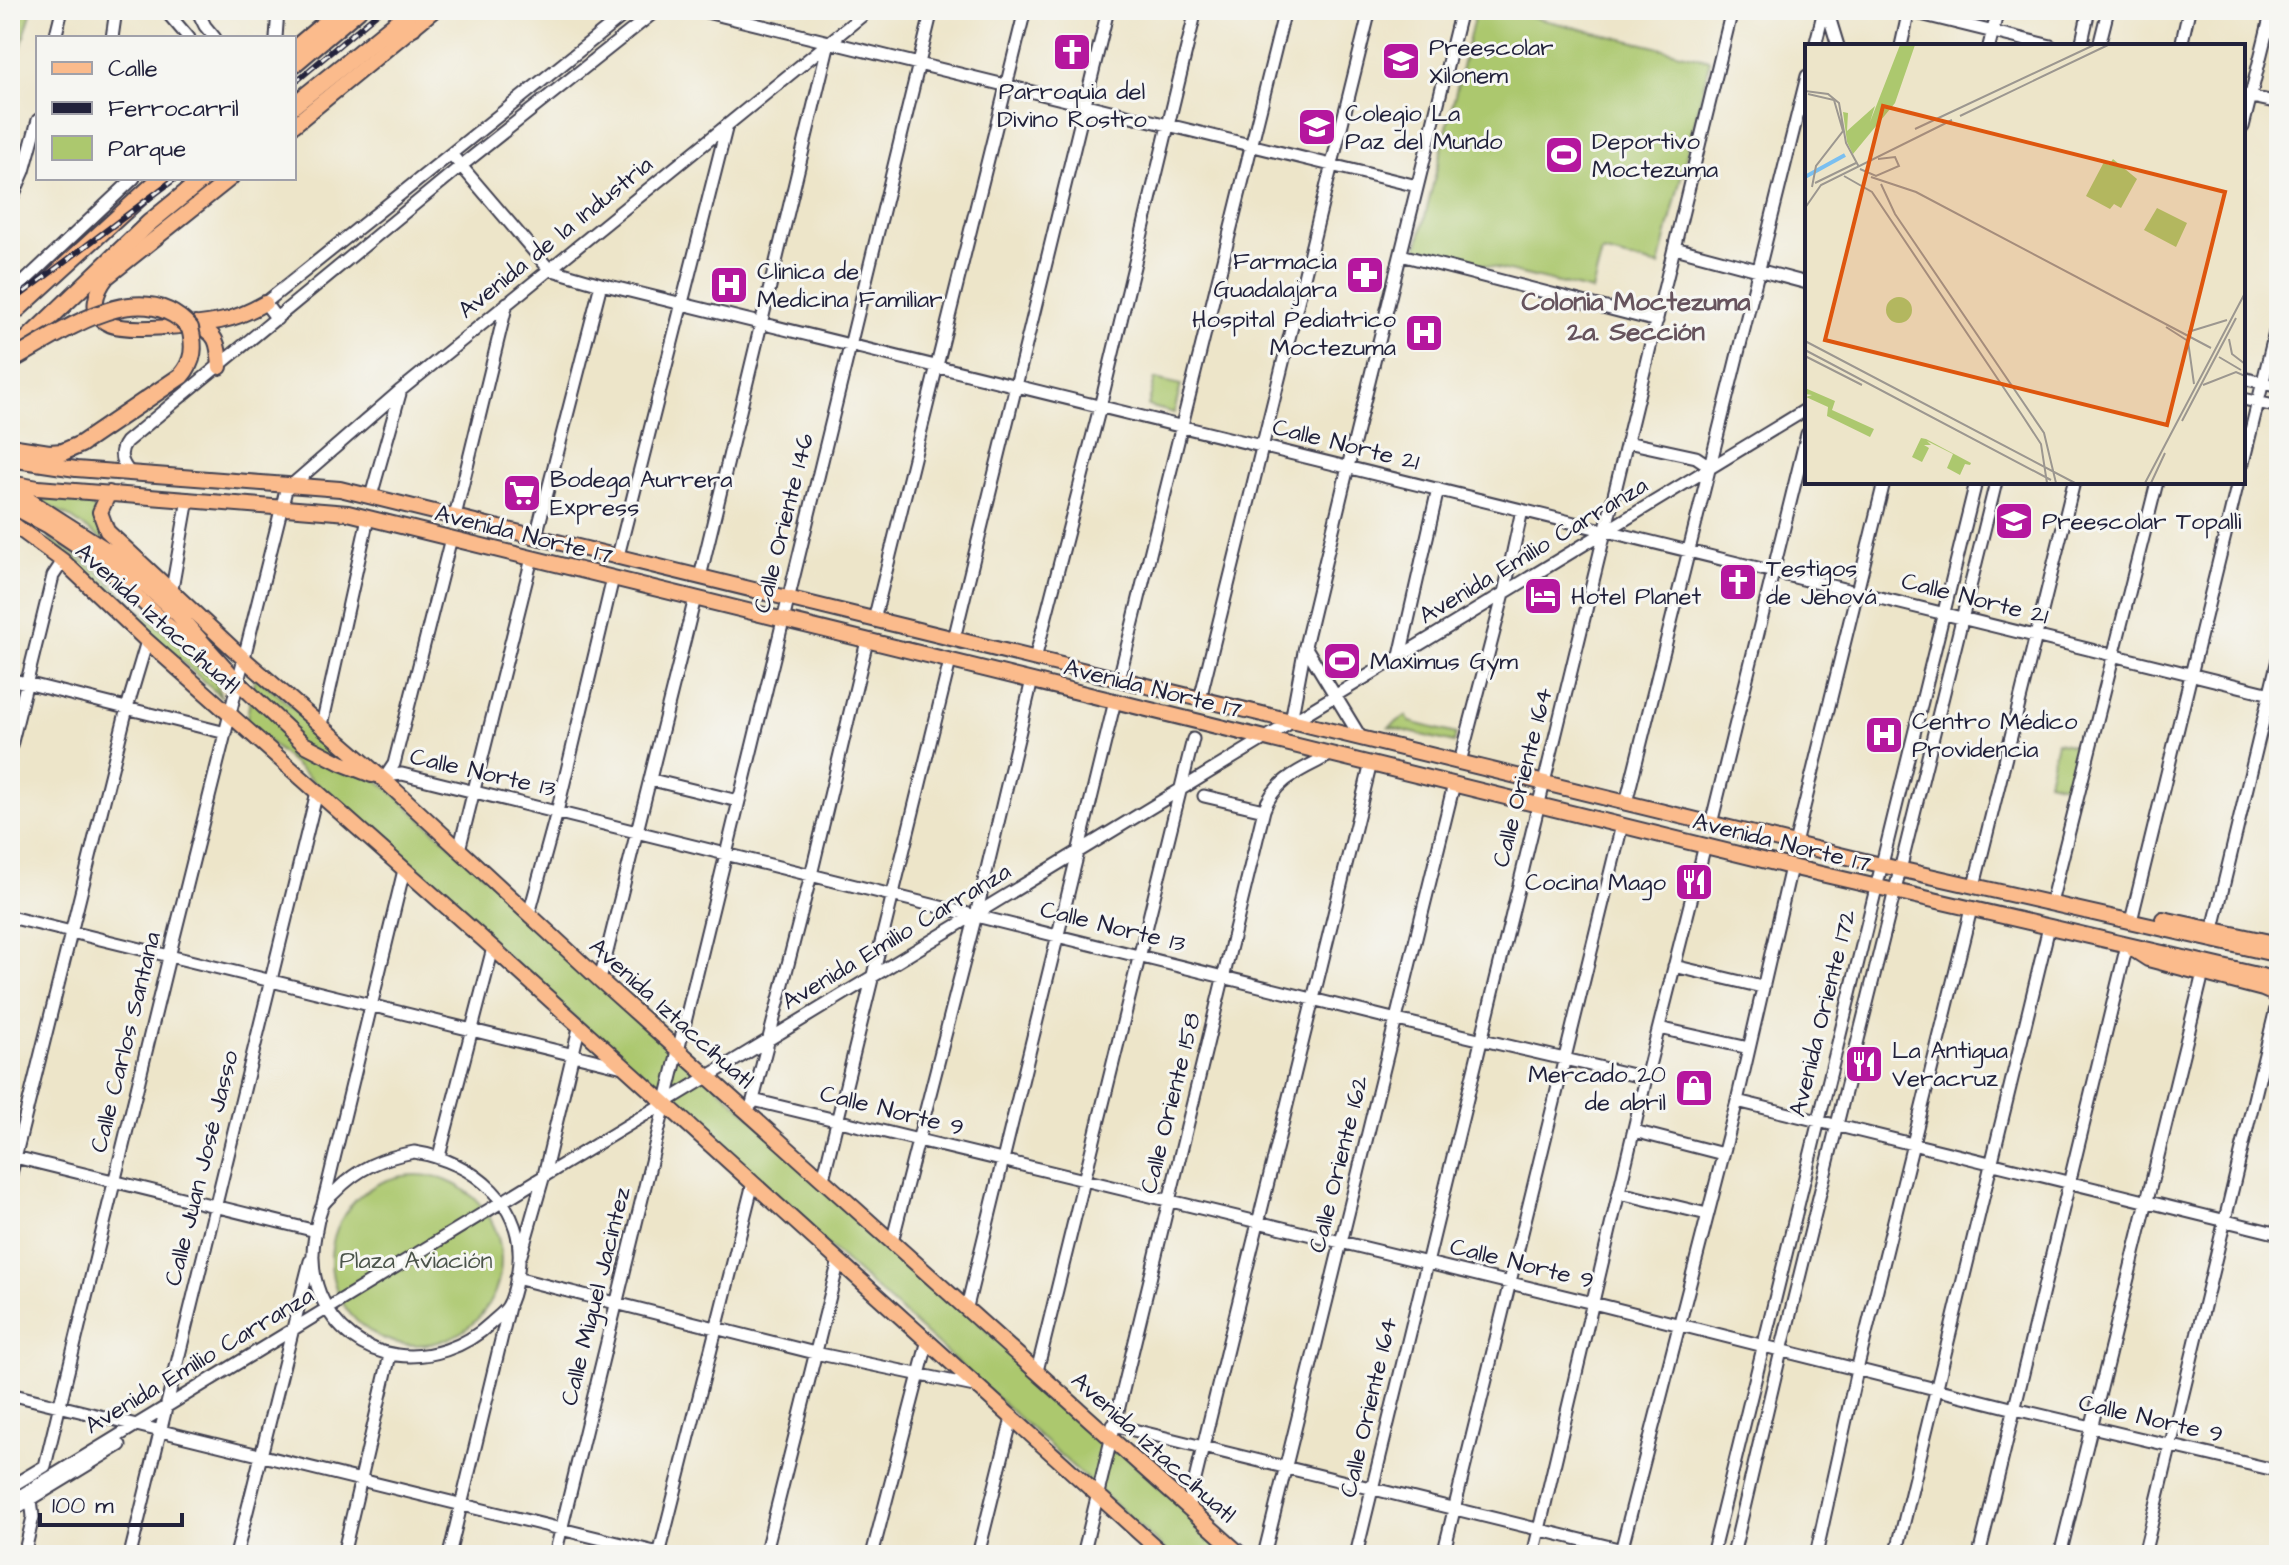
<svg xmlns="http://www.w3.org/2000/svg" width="2289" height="1565" font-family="'Architects Daughter',sans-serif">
<rect width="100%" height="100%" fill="#f6f6f2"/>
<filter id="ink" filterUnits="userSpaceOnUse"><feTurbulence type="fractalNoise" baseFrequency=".0125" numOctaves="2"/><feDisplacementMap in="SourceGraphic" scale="16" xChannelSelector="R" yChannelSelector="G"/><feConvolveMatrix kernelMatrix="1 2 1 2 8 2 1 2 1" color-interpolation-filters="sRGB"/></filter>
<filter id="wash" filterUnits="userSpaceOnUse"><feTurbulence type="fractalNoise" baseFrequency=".006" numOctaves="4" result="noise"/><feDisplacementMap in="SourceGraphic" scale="32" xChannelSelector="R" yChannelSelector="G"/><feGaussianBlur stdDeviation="1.8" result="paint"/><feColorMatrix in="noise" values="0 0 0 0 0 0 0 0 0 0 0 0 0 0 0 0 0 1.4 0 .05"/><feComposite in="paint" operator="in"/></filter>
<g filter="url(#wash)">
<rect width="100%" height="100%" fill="#ede5c9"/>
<path fill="#acc86e" stroke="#677554" stroke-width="2" d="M10,10H32L10,84Z
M1476,10H1502L1710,60L1659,266L1602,252L1592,291L1417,249Z
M1155,379L1181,385L1174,413L1148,406Z
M31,497L92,504L107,543L68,516Z
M48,536L97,571L207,671L216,683L221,697L52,544Z
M255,675L394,794L1235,1555H1171L246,721Z
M1406,716L1410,722L1456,734L1454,743L1389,727Z
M2057,742L2078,747L2069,786L2048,781Z
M331 1260a85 85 0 1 1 170 0a85 85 0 1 1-170 0Z"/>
</g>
<g filter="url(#ink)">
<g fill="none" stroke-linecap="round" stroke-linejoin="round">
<defs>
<path id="minor" d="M165,10L189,38
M197,10L205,26L215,38
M698,10L1417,186
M1827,10L1838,46
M1904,10L2051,46
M55,38L62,10
M112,38L116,10
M276,38L278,10
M1815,46L1824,10
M1901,46L1909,10
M1989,46L1998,10
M2081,46L2089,10
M2099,46L2108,10
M2181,46L2189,10
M2243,95L2279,103
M2243,127L2272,10
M451,154L549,269L601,284L2279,696
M10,203L24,171L38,120
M1675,248L1807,283
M1401,255L1657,321
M10,295L134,178
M277,319L265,303L630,10
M2243,378L2279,387
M2243,399L2279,407
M1627,442L1696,457L1711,467
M2243,463L2279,316
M131,474C122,464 117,454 126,442L461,166L657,10
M371,496L401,390
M455,516L507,303
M536,536L601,284
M618,556L726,129
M700,577L829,42
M172,589L188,499
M874,620L1025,10
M954,639L1108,10
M1305,646L1361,738
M1400,656L1438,489
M1035,659L1100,407L1196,10
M10,679L226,733
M1119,679L1285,10
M1200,699L1370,10
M1291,721L1305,646L1348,467L1461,10
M322,725L368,518
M10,750L53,576L63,561
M1460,762L1504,593L1522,510
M384,779L394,764L451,538
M384,780L393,775L402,774L1397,1020L1646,1078
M652,780L738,801
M1204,796L1264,810
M1626,803L1807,76
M1711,824L1807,434
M1795,844L1884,482
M459,850L532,558
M1974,886L2074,482
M2051,903L2157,482
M529,914L557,812L613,578
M10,917L623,1067
M2131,921L2238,482
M2213,929L2279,655
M1674,966L1762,987
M600,980L695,598
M1659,1028L1749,1048
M753,1100L1593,1303L2015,1409L2279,1471
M1737,1101L2279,1234
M752,1104L811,875L867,641
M1634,1131L1723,1154
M414,1152C473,1161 528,1205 518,1271C516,1281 514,1297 508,1306C505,1312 496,1318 491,1323C438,1373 350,1368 320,1294C312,1274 311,1256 315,1235C317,1226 318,1214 323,1205C325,1201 331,1196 335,1192C358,1168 382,1158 414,1152Z
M11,1156L316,1231
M439,1156L493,948
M10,1178L127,708L147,641
M823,1179L950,661
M1620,1193L1707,1214
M323,1204L404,870
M892,1242L976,915L1032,680
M521,1255L544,1175L579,1028
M516,1278L815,1353L979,1387
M967,1307L1115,701
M1037,1371L1193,739
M10,1394L667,1555
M1113,1425L1643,1555
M10,1487L45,1466L171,949L286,490L401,390L869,10
M10,1502C608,1136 1208,773 1807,409
M1188,1508L1371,763
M10,1512L120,1445
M24,1555L33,1517L31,1499
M130,1555L317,792
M236,1555L310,1261
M343,1555L390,1355
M449,1555L509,1307
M555,1555L932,10
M659,1555L753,1183
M765,1555L839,1260
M872,1555L928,1340
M978,1555L1012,1418
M1083,1555L1264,810C1275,778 1304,769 1332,754
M1264,1555L1454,784
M1356,1555L1732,10
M1443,1555L1622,825
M1533,1555L1646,1078L1705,845
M1620,1555L1737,1101L1791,867
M1712,1555L1976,482
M1733,1555L1781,1351L1996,482
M1816,1555L1857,1370L1971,909
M1896,1555L2049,927
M1979,1555L2127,945
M2060,1555L2203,973
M2144,1555L2279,996"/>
<path id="major" d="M294,48L339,10
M294,125L434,10
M231,178L107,277C96,291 87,315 109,324C128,333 198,325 220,321C236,318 251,311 265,303
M195,324C218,334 218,343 220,367
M10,459L76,469L340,489L1881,865L2279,955
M10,483L38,488L348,513L1791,867L2279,980
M10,488L107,550L177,614L239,683L304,744L341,763L372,775
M109,493L100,512L107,531L244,659L384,780L600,980L1241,1555
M10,505L47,525L96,558L209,664L225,674
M10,522L63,561L147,641L493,948L1164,1555
M2163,919L2279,944
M2134,950L2148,959L2263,989L2279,996"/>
<path id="highway" d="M386,36L413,27
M294,64L358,10
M294,105L412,10
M10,316L161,178
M10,356L149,223L204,178
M10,447L49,453L63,452"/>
</defs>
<use href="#minor" stroke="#403f50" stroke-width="15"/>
<use href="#major" stroke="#403f50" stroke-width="18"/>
<use href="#highway" stroke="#403f50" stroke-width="20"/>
<use href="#minor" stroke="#fff" stroke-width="11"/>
<use href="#major" stroke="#fbbb8c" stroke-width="14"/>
<use href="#highway" stroke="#fbbb8c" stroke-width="16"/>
<defs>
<path id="rail" d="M294,83L381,10
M10,303L176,178"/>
</defs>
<use href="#rail" stroke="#22223b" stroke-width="6"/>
<use href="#rail" stroke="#f6f6f2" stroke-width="3" stroke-dasharray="9" stroke-linecap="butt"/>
<defs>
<path id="highway-bridge" d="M10,361C60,334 141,272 190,328C195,347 194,361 181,376L81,444L63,452"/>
</defs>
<use href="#highway-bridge" stroke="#403f50" stroke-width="20" stroke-linecap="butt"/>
<use href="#highway-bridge" stroke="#fbbb8c" stroke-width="16"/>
</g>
</g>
<defs>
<symbol id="church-square" viewBox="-11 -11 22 22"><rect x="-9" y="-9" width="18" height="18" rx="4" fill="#b5179e" stroke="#f6f6f2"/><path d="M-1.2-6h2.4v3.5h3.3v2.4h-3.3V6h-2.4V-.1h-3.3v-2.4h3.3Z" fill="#fff"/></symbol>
<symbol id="school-square" viewBox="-11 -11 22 22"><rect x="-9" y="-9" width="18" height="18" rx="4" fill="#b5179e" stroke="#f6f6f2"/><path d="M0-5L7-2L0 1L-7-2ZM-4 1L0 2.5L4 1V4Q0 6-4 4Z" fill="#fff"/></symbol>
<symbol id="stadium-square" viewBox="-11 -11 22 22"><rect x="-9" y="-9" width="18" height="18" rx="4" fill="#b5179e" stroke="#f6f6f2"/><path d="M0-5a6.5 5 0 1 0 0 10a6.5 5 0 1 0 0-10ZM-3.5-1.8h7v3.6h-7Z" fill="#fff"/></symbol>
<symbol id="pharmacy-square" viewBox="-11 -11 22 22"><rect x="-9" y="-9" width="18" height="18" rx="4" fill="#b5179e" stroke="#f6f6f2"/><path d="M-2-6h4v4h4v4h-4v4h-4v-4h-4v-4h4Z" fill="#fff"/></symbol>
<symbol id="hospital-square" viewBox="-11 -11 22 22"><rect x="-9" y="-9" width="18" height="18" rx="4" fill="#b5179e" stroke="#f6f6f2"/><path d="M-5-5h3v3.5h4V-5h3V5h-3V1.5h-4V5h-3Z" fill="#fff"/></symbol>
<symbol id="supermarket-square" viewBox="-11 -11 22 22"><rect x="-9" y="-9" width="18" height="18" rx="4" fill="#b5179e" stroke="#f6f6f2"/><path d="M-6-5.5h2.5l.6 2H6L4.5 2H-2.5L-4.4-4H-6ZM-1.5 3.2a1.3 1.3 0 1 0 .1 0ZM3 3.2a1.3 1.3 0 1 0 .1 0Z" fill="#fff"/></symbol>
<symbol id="hotel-square" viewBox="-11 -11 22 22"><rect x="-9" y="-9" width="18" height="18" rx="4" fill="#b5179e" stroke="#f6f6f2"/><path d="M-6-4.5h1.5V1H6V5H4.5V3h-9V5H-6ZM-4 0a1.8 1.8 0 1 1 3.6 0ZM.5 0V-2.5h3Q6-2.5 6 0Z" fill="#fff"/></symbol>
<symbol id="restaurant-square" viewBox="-11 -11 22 22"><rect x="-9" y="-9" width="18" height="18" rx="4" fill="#b5179e" stroke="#f6f6f2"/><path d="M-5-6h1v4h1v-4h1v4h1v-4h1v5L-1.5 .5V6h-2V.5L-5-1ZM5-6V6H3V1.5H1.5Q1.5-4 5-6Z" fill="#fff"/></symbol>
<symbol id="shop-square" viewBox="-11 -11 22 22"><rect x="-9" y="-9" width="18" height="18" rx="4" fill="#b5179e" stroke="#f6f6f2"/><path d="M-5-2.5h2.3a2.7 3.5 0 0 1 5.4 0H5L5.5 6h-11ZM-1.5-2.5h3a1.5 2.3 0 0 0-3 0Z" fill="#fff"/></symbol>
</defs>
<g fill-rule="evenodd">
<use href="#church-square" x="1050" y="30" width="44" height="44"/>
<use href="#school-square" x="1379" y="39" width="44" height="44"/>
<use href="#school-square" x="1295" y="105" width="44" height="44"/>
<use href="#stadium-square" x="1542" y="133" width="44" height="44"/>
<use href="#pharmacy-square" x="1343" y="253" width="44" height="44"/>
<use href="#hospital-square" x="707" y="263" width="44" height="44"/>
<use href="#hospital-square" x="1402" y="311" width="44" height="44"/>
<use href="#supermarket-square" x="500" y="471" width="44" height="44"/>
<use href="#school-square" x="1992" y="499" width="44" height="44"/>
<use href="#church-square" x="1716" y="560" width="44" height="44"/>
<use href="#hotel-square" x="1521" y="574" width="44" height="44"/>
<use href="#stadium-square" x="1320" y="639" width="44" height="44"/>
<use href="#hospital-square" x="1862" y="713" width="44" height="44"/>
<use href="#restaurant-square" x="1672" y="860" width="44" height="44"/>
<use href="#restaurant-square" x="1842" y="1042" width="44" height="44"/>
<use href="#shop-square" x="1672" y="1066" width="44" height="44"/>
</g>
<g text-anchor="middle" stroke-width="6" stroke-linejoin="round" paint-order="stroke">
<g font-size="24" fill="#22223b" stroke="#f6f6f2" text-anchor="start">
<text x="1429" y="55">Preescolar<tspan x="1429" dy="28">Xilonem</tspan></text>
<text x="1072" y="99" text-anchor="middle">Parroquia del<tspan x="1072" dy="28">Divino Rostro</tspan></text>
<text x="1345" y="121">Colegio La<tspan x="1345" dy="28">Paz del Mundo</tspan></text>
<text x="1592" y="149">Deportivo<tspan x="1592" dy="28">Moctezuma</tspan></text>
<text x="1337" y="269" text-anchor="end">Farmacia<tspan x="1337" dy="28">Guadalajara</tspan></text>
<text x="757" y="279">Clinica de<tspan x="757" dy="28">Medicina Familiar</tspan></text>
<text x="1396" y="327" text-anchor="end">Hospital Pediatrico<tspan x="1396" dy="28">Moctezuma</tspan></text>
<text x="550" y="487">Bodega Aurrera<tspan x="550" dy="28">Express</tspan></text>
<text x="2042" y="529">Preescolar Topalli</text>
<text x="1766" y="576">Testigos<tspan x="1766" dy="28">de Jehová</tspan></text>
<text x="1571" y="604">Hotel Planet</text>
<text x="1370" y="669">Maximus Gym</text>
<text x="1912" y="729">Centro Médico<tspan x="1912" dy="28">Providencia</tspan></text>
<text x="1666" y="890" text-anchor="end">Cocina Mago</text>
<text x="1892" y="1058">La Antigua<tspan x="1892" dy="28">Veracruz</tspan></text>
<text x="1666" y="1082" text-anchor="end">Mercado 20<tspan x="1666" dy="28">de abril</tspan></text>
</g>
<g font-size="24" fill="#22223b" stroke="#f6f6f2">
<text transform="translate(555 237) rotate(-39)" y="8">Avenida de la Industria</text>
<text transform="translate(1346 444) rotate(14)" y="8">Calle Norte 21</text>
<text transform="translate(783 523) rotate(-76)" y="8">Calle Oriente 146</text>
<text transform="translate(524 534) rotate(14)" y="8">Avenida Norte 17</text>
<text transform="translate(1533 550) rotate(-31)" y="8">Avenida Emilio Carranza</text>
<text transform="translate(1975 598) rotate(14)" y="8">Calle Norte 21</text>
<text transform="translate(158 618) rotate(42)" y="8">Avenida Iztaccíhuatl</text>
<text transform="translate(1153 688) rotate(14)" y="8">Avenida Norte 17</text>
<text transform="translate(483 772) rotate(13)" y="8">Calle Norte 13</text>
<text transform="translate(1522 777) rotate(-76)" y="8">Calle Oriente 164</text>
<text transform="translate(1782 842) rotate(14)" y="8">Avenida Norte 17</text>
<text transform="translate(1113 926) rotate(14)" y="8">Calle Norte 13</text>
<text transform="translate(896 936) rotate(-31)" y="8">Avenida Emilio Carranza</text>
<text transform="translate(672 1013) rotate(42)" y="8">Avenida Iztaccíhuatl</text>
<text transform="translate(1822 1013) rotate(-76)" y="8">Avenida Oriente 172</text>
<text transform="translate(125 1042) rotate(-76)" y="8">Calle Carlos Santana</text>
<text transform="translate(1170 1103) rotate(-76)" y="8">Calle Oriente 158</text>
<text transform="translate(892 1110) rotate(14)" y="8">Calle Norte 9</text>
<text transform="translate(1338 1164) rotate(-76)" y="8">Calle Oriente 162</text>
<text transform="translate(201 1168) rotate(-76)" y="8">Calle Juan José Jasso</text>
<text transform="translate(1522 1263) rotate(14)" y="8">Calle Norte 9</text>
<text transform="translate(595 1296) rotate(-76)" y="8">Calle Miguel Jacintez</text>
<text transform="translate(199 1360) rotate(-31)" y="8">Avenida Emilio Carranza</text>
<text transform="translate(1368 1407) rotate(-77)" y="8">Calle Oriente 164</text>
<text transform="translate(2151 1418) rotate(13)" y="8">Calle Norte 9</text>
<text transform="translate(1154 1447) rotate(42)" y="8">Avenida Iztaccíhuatl</text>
</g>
<g font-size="24" fill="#4b544a" stroke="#f6f6f2">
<text x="416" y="1268">Plaza Aviación</text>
</g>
<g font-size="26" font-weight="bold" fill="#66535d" stroke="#f6f6f2">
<text x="1636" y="310">Colonia Moctezuma<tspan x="1636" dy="30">2a. Sección</tspan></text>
</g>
</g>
<g transform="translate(1805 44)">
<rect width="440" height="440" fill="#ede5c9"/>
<path d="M95,1H110L90,59L48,110L42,98L38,68L43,69L42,87L70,62L65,78ZM308,115L332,135L316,164L309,160L305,165L281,152L299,118L304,121ZM352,164L382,179L371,203L339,186ZM81 266a13 13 0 1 1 26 0a13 13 0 1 1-26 0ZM0,344L30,357L27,366L69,385L65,393L22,372L23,363L1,353L7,351L0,350ZM116,394L121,395L166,419L165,421L160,420L155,431L142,424L148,410L122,397L126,401H119L124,404L117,418L107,413Z" fill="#acc86e"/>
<path fill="none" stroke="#7abff0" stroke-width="4" d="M0,133L40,111"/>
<path fill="none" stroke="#9c9790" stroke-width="2" d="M0,47L23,50L34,59L41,99L54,123M3,50L29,56L38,87L11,122L7,143M155,72L303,1M110,85L289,1M55,125L71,132L94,122L90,113L73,115M39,132L67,148L217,371L236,400L242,439M66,133L111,148L406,304M10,139L51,119M76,140L90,170L239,389L251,439M0,164L16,141L147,76M361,283L383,297L389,340M383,288L422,276M424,295L427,310L440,320M0,297L270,439M0,306L246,436M0,312L57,341M414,313L436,326M398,341L431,328L440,332M377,377L431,274M340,439L440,249M346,439L360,409"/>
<path fill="#de560e" fill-opacity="0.15" stroke="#de560e" stroke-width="4" d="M78,62L420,148L362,381L20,296Z"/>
<rect width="440" height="440" fill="none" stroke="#22223b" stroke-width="4"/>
</g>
<rect width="2289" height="1565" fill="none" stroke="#f6f6f2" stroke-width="40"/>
<rect x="36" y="36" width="260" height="144" fill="#f6f6f2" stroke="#a1a1a9" stroke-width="2"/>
<rect x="52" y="62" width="40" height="12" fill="#fbbb8c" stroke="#a1a1a9" stroke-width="2"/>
<text x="108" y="76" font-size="24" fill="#22223b">Calle</text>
<rect x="52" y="102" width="40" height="12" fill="#22223b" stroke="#a1a1a9" stroke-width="2"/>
<text x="108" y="116" font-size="24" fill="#22223b">Ferrocarril</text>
<rect x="52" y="136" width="40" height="24" fill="#acc86e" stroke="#a1a1a9" stroke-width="2"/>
<text x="108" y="156" font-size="24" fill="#22223b">Parque</text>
<path d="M40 1513v12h142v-12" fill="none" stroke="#22223b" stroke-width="4"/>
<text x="52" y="1513" font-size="24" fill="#22223b" stroke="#f6f6f2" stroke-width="6" paint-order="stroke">100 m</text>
</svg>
